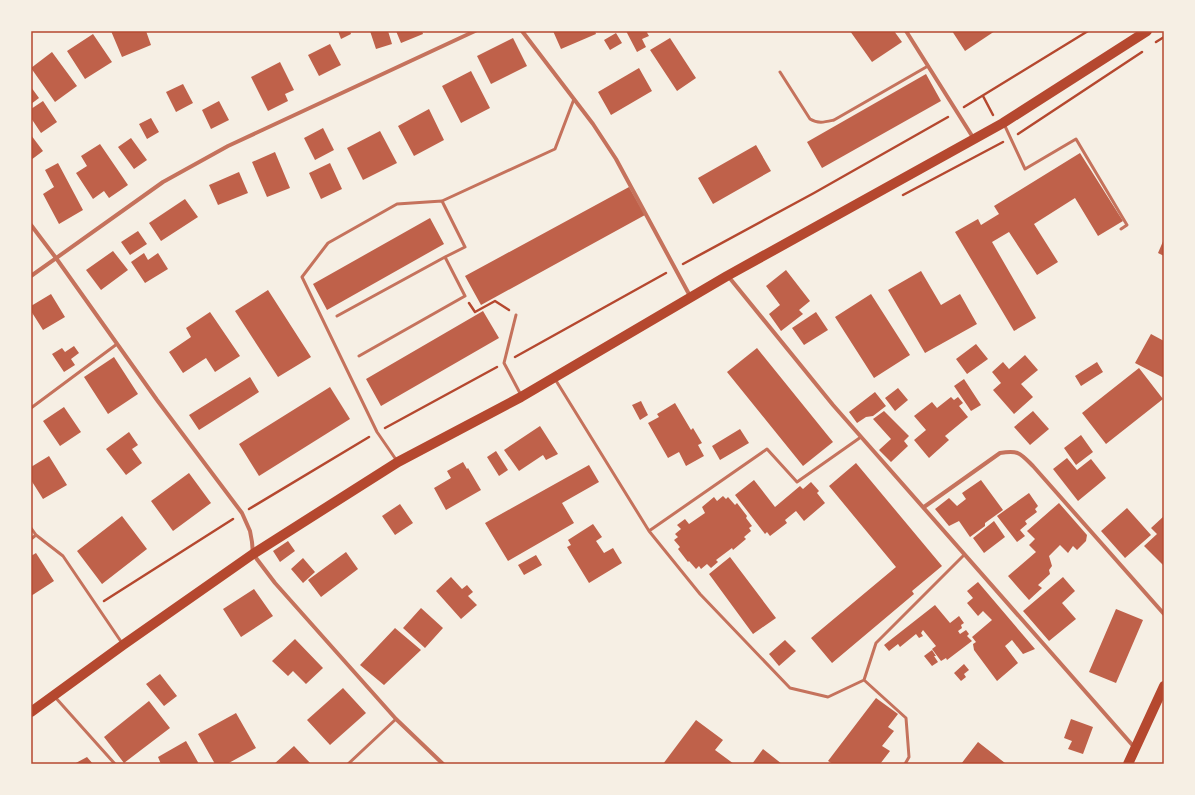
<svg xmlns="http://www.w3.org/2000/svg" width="1195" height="795" font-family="Cabin,sans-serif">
<rect width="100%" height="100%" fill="#f6efe4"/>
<path fill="#bf614a" d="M111,31H146L151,45L122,57Z
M338,31H350L351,34L341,39Z
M370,31H388L392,44L376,49Z
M396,31H422L423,34L401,43Z
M553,31H595L596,34L561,49Z
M626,31H646L649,36L642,39L646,47L637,52Z
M850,31H894L902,42L872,62Z
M952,31H995L965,51Z
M616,33L622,43L610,50L604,40Z
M93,34L112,62L85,79L67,51Z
M513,38L527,66L491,84L477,56Z
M670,38L696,78L677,91L650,50Z
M330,44L341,65L319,76L308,55Z
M52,52L77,86L55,102L31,68Z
M280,62L294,90L285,94L288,101L268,111L251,77Z
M639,68L652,91L611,115L598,92Z
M471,71L490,108L461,123L442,86Z
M926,74L941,101L822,168L807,142Z
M183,84L193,103L176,112L166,92Z
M31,87L39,98L31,104Z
M43,101L57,122L41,133L31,118V109Z
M219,101L229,120L211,129L202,110Z
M429,109L444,140L414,156L398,126Z
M151,118L159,132L147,139L139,124Z
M323,128L334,150L315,160L304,138Z
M380,131L397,163L363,180L347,148Z
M31,135L43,151L31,160Z
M131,138L147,160L134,169L118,147Z
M100,144L128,185L109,198L104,191L93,199L76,173L87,166L81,156Z
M756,145L771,171L713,204L698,178Z
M275,152L290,188L267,197L252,162Z
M1080,153L1123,221L1098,236L1075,198L1034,224L1058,262L1037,275L1009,232L992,242L1036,318L1014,331L955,232L978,219L981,225L999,214L994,206Z
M58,163L83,210L59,224L43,194L54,187L45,170Z
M330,163L342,189L321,199L309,173Z
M239,172L248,193L218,205L209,185Z
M629,187L645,215L481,305L465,276Z
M185,199L198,217L161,241L149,223Z
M430,218L444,244L327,310L313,284Z
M138,231L147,244L130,255L121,242Z
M1164,239V256L1158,253Z
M113,251L128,270L101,290L86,270Z
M144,253L148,260L158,253L168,269L145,283L131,262Z
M786,270L810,301L799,310L803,314L781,331L769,314L780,305L766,286Z
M921,271L941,305L960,294L977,324L925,353L888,290Z
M268,290L311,357L278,377L235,311Z
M51,294L65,317L43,330L31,311V306Z
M871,294L910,355L874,378L835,317Z
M483,311L499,338L381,406L366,379Z
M210,312L240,356L215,372L206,358L183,373L169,352L191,337L186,328Z
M816,312L828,330L804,345L792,328Z
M1151,334L1164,341V378L1135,363Z
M976,344L988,359L967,374L956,359Z
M74,346L79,353L71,359L75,365L64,372L52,354L62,348L65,352Z
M757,348L833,442L803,466L727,372Z
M1025,355L1038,370L1021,384L1033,397L1014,414L993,390L1001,383L992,372L1003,362L1009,369Z
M114,357L138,394L108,414L84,377Z
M1097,362L1103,372L1081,386L1075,376Z
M1139,368L1163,399L1106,444L1082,413Z
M250,377L259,392L199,430L189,415Z
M964,379L981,405L971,411L954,386Z
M330,387L350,419L259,476L239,444Z
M898,388L908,400L895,411L885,398Z
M875,392L886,406L873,416L866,417L857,423L849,412Z
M951,397L954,400L958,397L963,403L959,406L968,417L945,436L949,440L929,458L914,440L926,430L914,416L932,402L937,408Z
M641,401L648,415L640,420L632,405Z
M675,403L691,430L693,428L702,443L698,445L704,456L686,466L679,452L668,458L648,423L659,417L657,414Z
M64,407L81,432L60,446L43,421Z
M884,411L909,436L904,441L908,446L891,462L879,450L891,439L873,419Z
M1033,411L1049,429L1030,445L1014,427Z
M540,426L558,454L546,460L543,455L519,471L504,450Z
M740,429L749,443L720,460L712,446Z
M129,432L138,445L132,449L142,463L126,475L106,449Z
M1081,435L1093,452L1076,465L1064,448Z
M496,451L508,470L499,476L487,457Z
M49,456L67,485L43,499L31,480V467Z
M1067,458L1077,470L1091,459L1106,478L1078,501L1053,469Z
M463,462L467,469L468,468L481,490L446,510L434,488L451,478L447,471Z
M856,463L942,566L912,591L914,594L832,663L811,638L896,567L829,486Z
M589,465L599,482L562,503L574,523L508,561L485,523Z
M189,473L211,503L173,531L151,501Z
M754,480L775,507L800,486L803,489L811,482L819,491L817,493L825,503L804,521L796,511L785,520L787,523L770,536L767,532L765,534L735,495Z
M981,480L1003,510L985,523V526L970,537L959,521L949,526L935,509L949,498L957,506L966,499L962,493Z
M1029,493L1038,506L1035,509L1037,512L1025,521L1027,524L1020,530L1025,536L1017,542L997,516Z
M723,496L726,499L728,497L735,505L737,503L747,516L746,518L752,526L749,528L751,531L744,537L746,539L733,550L732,548L716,560L718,562L711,568L707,564L701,569L699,566L696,569L689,561L688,562L678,549L680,547L674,540L678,537L675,534L681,529L677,525L685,519L689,524L705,513L702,507L714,497L717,501Z
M1059,503L1087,535L1086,541L1077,550L1073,546L1068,553L1060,545L1049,556L1052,566L1049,570L1050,574L1038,585L1042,588L1029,600L1008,576L1036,552L1029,545L1035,539L1027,531Z
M400,504L413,523L395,535L382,516Z
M1127,508L1151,535L1125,558L1101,531Z
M122,516L147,549L102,584L77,551Z
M1164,516V563L1163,565L1144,546L1157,534L1151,528Z
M994,521L1005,537L984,553L973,538Z
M593,524L602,537L596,541L604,553L613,548L622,563L589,583L567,547L571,545L568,540Z
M288,541L295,551L280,562L273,551Z
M346,552L358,569L321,597L308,580Z
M36,553L54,581L31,596V556Z
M536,555L542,565L524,575L518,565Z
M730,557L776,618L753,634L709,574Z
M303,558L315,572L303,583L291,569Z
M451,577L462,589L467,585L473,592L468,596L477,605L461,619L436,591Z
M1063,577L1075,591L1062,603L1076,619L1049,641L1023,611Z
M978,582L1035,649L1023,654L1012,640L1005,646L1018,663L997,681L974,650L973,644L976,642L972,637L992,620L983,611L978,616L967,603L973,598L967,591Z
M254,589L273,616L241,637L223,609Z
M935,605L950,623L959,616L964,623L961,625L962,628L958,631L960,634L966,630L969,634L967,636L972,641L947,660L946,658L941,661L932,649L936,646L923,630L921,633L923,636L919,638L916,634L900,647L898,644L889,651L884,645Z
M421,608L443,628L425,648L403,628Z
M1116,609L1143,620L1116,683L1089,672Z
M395,628L421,650L384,685L360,665Z
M295,639L323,668L306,684L293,671L288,676L272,661Z
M785,640L796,651L779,666L769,654Z
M932,650L936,656H934L938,662L932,666L924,656Z
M964,664L969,670L964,674L966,677L961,681L954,673Z
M160,674L177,696L164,706L146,684Z
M343,688L366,713L330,745L307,720Z
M876,698L898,714L888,727L894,731L882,746L890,751L880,764H833L828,761Z
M149,701L170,728L124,763L104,737Z
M236,713L256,748L227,764H215L198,734Z
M1071,719L1093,727L1083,754L1068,749L1072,741L1064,738Z
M696,720L723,740L715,750L734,764H663Z
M186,741L199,764H161L158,757Z
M978,742L1005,763V764H961Z
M294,746L311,764H274Z
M763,749L782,764H752Z
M87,757L93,764H74Z"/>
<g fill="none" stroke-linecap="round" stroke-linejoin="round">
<path stroke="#b5482f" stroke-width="2.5" d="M1156,42L1164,37
M983,96L993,115
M964,107L1088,31
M1018,134L1142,52
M903,195L1003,142
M683,264L814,193L948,117
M469,303L475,312L495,301L509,310
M515,357L666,273
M385,428L497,367
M249,509L369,437
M104,601L233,519"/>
<path stroke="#c5725c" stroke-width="3" d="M780,72L810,119C818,124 825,122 834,120L928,66
M1004,124L1025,169L1076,139L1127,225L1121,229
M442,201L465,247L445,257
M516,315L504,363L521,395
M337,316L445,257L465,296L359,356
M555,379L649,531L700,594L790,688L828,697L864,680L876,643L964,555
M31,408L117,344
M397,461L377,432L302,277L328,243L397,204L442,201L555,149L574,99
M31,528L36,535L63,556L122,643
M649,531L767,449L797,482L861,437
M31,539L36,535
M864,680L906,718L909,757L905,764
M55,697L115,764
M348,764L396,719"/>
<path stroke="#c5725c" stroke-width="4" d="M522,31L593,124L616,159L690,296
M906,31L974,139
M31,225L56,258L157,400L242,513L250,531L252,542L253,554L275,583L396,719L443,764
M31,276L163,182L228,146L475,31
M728,276L833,405L1135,748
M924,507L1000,453C1019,450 1020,453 1033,466L1164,614"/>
<path stroke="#b5482f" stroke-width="10" d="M31,712L123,645L253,554L398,462L521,397L727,276L1003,123L1147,31
M1128,764L1164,686"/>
</g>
<rect width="1195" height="795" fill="none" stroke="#f6efe4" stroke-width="64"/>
<rect x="32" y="32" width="1131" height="731" fill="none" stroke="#b5482f" stroke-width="1.5"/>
</svg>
